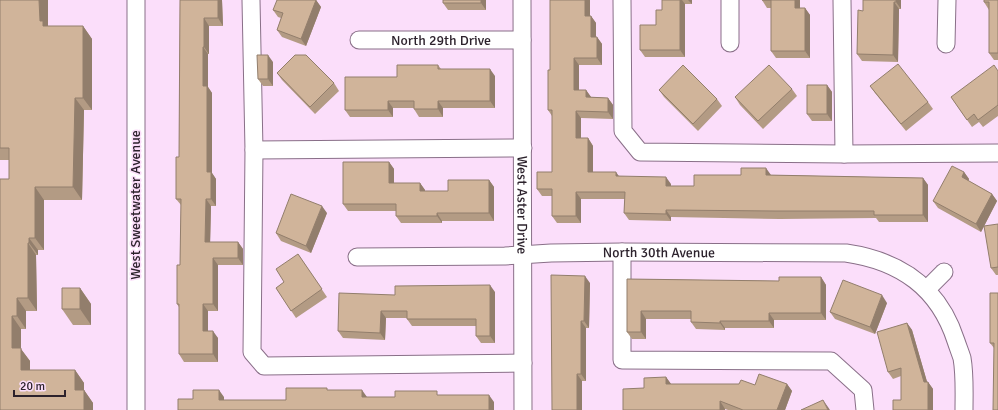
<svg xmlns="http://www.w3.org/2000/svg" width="998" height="410" font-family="Signika,sans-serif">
<rect width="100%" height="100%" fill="#fbdefa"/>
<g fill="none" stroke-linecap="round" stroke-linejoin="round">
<defs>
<g id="minor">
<path d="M251,0L254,150L252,352L264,366L523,363"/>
<path id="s1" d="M522,0L523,410"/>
<path d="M622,0L623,131L640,152L844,154L998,153"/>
<path d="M730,0V43"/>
<path d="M842,0L844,154"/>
<path id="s2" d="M359,40H522"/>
<path d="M946,44L947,0"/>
<path d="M254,150L523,148"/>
<path d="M622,252V360L831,361L863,390L865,410"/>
<path id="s3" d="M357,257L505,256L551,253L622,252L846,253C901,261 939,288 956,341C958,347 960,352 962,358C965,375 964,393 964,410"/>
<path d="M927,289L944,272"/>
<path d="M136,410V0"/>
</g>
</defs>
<use href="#minor" stroke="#896f88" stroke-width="19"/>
<use href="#minor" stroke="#fff" stroke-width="17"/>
</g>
<path fill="#b39b84" d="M0,0H48V26H83L92,39V110H84L82,200H44V250H38V255H36L37,311H26V329H21V349L30,361V370H75L84,383V390L93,403L0,410L9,179V160H0Z
M180,0H222L223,26H209V54H208V87L212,93V173L216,179V206H211L210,242H238L243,249V265H218V311H208V331L218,338V362H184L179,354V307L177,304L180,265L181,205L176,199L179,157Z
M316,0L321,7L306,46L282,37L277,30L281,18L278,17L273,10Z
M486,0V10H448L443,3Z
M590,0V16H591L596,23V37H597L602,44V65H579V90H586L591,97L608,98L613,105V119L581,118V138H588L593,146V172L671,184V186H694L771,175L923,178L928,185V222H879L876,218L780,219L671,217V221L629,220L624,213L625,199H581V223H557L552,216V196H542L537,189L552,172V116L548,110L550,70Z
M662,0H692V4H685V57H645L640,50L656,25L662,10Z
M762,0H800V8H805L810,15V58H776L771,51V8H767Z
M901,0V9H899L898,62L862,61L857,54L863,11Z
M998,0V60H994L989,53V10L984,2Z
M273,62V86H263L258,79Z
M438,65L441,69L495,76V108H443V117H419L414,109V108H393V117H350L345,110L397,77Z
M998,71V116L983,127L979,122L972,127L951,97Z
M277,73L334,83L339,91L315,114L282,80Z
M827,85L832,92V121H812L807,114Z
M870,86L928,102L933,109L906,131L875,93Z
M792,89L797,96L763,129L740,105L735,97Z
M659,90L717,99L722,106L698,131L664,97Z
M389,162L394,169V183H420L425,190V191H448L489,180L494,187V221H442V223H401L396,216V211H348L343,204Z
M964,172L969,179L968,181L992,194L997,201L981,232L938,208L933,201Z
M327,213L311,253L281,241L276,233Z
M998,224V275H996L991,268Z
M298,254L327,297L296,318L276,288L284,282Z
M551,275L590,283L589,328H586V381H582V410Z
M821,277L826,285V320H774V328H725V330L696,329L691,322V319H646V339H632L627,332V279L779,281Z
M80,288L91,304V325H73L62,309Z
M495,292V343H481L476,336V326H412L407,319V318H386L385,340L343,338L338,331L395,295Z
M998,293L994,348L990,343Z
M887,303L875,334L835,319L830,312Z
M907,323L912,330L927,382H928L933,389V410L901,400V376L893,379L888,372Z
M666,377L671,384L755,385L787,384L792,391L785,410H728L725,409V410L644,388Z"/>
<path fill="#927e6c" d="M39,0H48V29L43,26L40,21Z
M218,0H222L223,26L218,18Z
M316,0L321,7L306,46L301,39Z
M481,0H486V10L481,3Z
M585,0H590V23L585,16Z
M680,0H682L685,4V57L680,50Z
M688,0H692V4Z
M795,0H800V15L795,8Z
M896,0H901V9L896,2Z
M894,2L899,9L898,62L893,55Z
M805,8L810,15V58L805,51Z
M591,16L596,23V44L591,37Z
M204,18L209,26V54L204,47Z
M83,26L92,39V110L83,98Z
M597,37L602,44V65L597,58Z
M203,47L208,54V87L212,93V173L216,179V206L211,199L207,172L203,86Z
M268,55L273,62V86L268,79Z
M574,58L579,65V97L574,90Z
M490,69L495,76V108L490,101Z
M827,85L832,92V121L827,114Z
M586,90L591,97V104L586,97Z
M75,98L84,110L82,200L73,187Z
M608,98L613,105V119L608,112Z
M388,101L393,108V117L388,110Z
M438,101L443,108V117L438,109Z
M576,111L581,118V146L576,138Z
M588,138L593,146V179L588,172Z
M389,162L394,169V190L389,183Z
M766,168L771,175H766Z
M616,172L621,179L616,176Z
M964,172L969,179L967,184L962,177Z
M666,177L671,184V194L666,186Z
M923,178L928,185V222L923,215Z
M489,180L494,187V221L489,213Z
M420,183L425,190V198L420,191Z
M35,187L44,200V250L35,238Z
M576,192L581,199V223L576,216Z
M992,194L997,201L981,232L976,224Z
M206,199L211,206L210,249L205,242Z
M322,206L327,213L311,253L306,246Z
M666,210L671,217V221L666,214Z
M437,213L442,221V223L437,216Z
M29,238L38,250V255L29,243Z
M238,242L243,249V265L238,258Z
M28,243L36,255L37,311L28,298Z
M213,258L218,265V311L213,304Z
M585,276L590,283L589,328L584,321Z
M821,277L826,285V320L821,313Z
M490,285L495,292V343L490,336Z
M80,288L91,304V325L80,309Z
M882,295L887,303L875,334L870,327Z
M17,298L26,311V329L17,316Z
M203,304L208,311V338L203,331Z
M381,311L386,318L385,340L380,333Z
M641,311L646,319V339L641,332Z
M769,313L774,320V328L769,321Z
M12,316L21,329V349L30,361V383L21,370L12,348Z
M581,321L586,328V381L581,374Z
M720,321L725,328V330L720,323Z
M907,323L912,330L928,385V382L933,389V410H928L924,382Z
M213,331L218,338V362L213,354Z
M75,370L84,383V403L75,390Z
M577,374L582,381V410H577Z
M666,377L671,384H666Z
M787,384L792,391L785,410H777Z
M84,390L93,403V410H84Z
M219,390L224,397V407L219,400Z
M362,390L367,397H362Z
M489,395L494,402V410H489Z
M823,400L828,407L830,410H828Z
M720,401L725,409V410H720Z"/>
<path fill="#d0b49a" stroke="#927e6c" d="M0,0H39L40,21H43V26H83V98H75L73,187H35V238H29V243H28V298H17V316H12V348H21V370H75V390H84V410H0V179H9V148H0Z
M180,0H218V18H204V47H203V86H207V172H211V199H206L205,242H238V258H213V304H203V331H213V354H179V304H177V265H180L181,199H176V157H179Z
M277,0H316L301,39L277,30L283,13L273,10Z
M443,0H481V3H443Z
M550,0H585V16H591V37H597V58H574V90H586V97L608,98V112L576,111V138H588V172H616V176L666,177V186H694V175H741V168H766V175L923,178V215H874V211H775L666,210V214L624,213L625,192H576V216H552V189H537V172H552V110H548V70H550Z
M662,0H680V50H640V25H656V10H662Z
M762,0H795V8H805V51H771V0Z
M863,0H896V2H894L893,55L857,54L858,10L863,11Z
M984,0H998V53H989V2H984Z
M257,55H268V79H258Z
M295,55H306L334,83L310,107L277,73Z
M898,64L928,102L901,124L870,86Z
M397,65H438V69H490V101H438V109H414V101H388V110H345V77H397Z
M683,65L717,99L693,124L659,90Z
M769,65L792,89L758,121L735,97Z
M994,65L998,71V105L978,120L974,114L967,120L951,97Z
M807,85H827V114H807Z
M343,162H389V183H420V191H448V180H489V213H437V216H396V204H343Z
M952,166L964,172L962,177L992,194L976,224L933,201Z
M291,194L322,206L306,246L276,233Z
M998,224V267L991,268L984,226Z
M298,254L322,289L291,311L276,288L284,282L276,269Z
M551,275L585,276L584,321H581V374H577V410H552Z
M779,277H821V313H769V321H720V323L691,322V311H641V332H627V279L779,281Z
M843,280L882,295L870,327L830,312Z
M490,285V336H476V319H407V311H381L380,333L338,331L339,293L395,295V286Z
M62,288H80V309H62Z
M990,293H998V410H993L994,343H990Z
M907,323L924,382H928V410H893V400H901V368L888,372L877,332Z
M759,374L787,384L777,410H743L720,401V410H623V389L644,388V378L666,377V384H739L741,380L755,385Z
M286,388H327V390H362V397H395V391H437V395H489V410H178V399H193V390H219V400H286Z
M823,400L828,410H801Z"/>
<g text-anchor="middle" stroke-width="3" stroke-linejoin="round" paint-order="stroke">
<g font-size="14" fill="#2c222c" stroke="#fbdefa">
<text dy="5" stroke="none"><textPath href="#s2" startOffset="82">North 29th Drive</textPath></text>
<text transform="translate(135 205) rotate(-90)" y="5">West Sweetwater Avenue</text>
<text dy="5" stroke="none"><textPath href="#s1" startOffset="205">West Aster Drive</textPath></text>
<text dy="5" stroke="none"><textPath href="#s3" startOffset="302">North 30th Avenue</textPath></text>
</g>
</g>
<path d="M14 390v6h51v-6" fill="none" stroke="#2c222c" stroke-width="2"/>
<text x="20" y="390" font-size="12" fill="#2c222c" stroke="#fbdefa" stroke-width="3" paint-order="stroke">20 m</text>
</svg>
